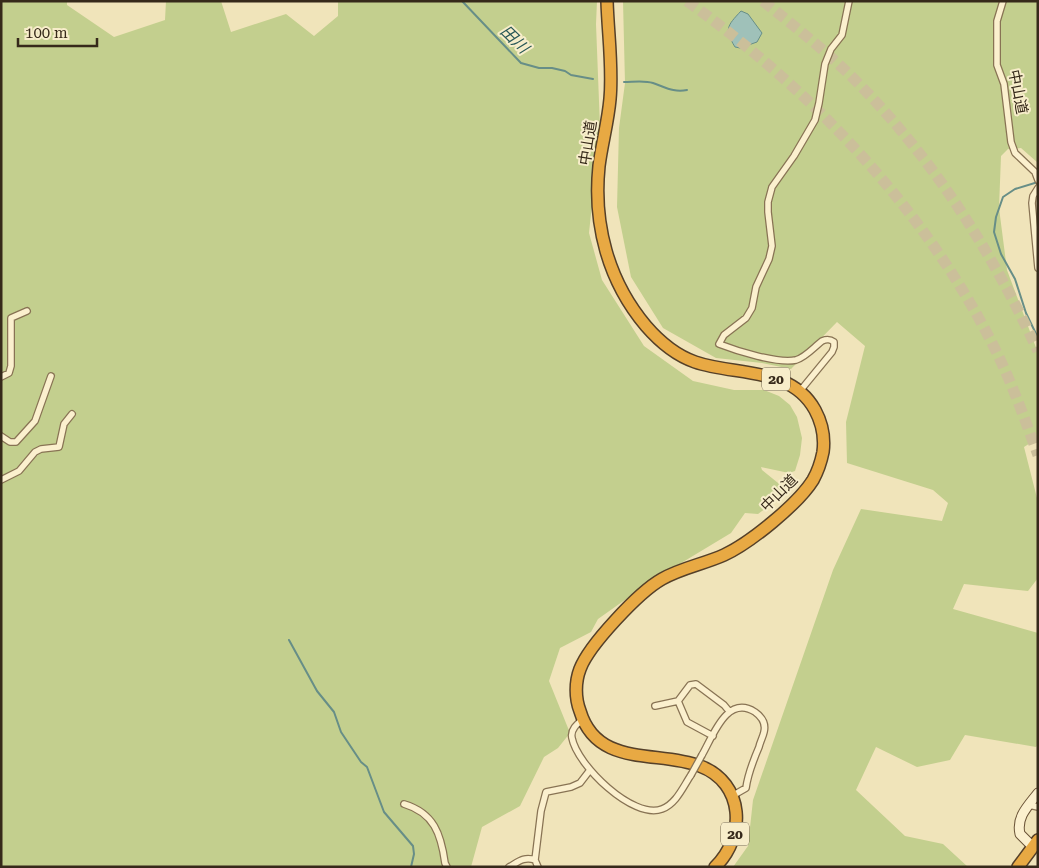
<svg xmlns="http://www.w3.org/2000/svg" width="1039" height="868" font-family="'Roboto Serif','Noto Sans JP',serif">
<rect width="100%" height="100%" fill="#f0e4ba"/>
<path fill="#c3cf8e" d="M1,1H67V5L114,37L165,20L166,1H221L231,32L286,14L314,36L338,16V1H597L596,24L600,127L589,233L602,280L644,346L693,381L734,390H764L779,396L790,405L797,417L802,438L800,455L795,471L789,473L761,467L762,470L783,487V492L773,503L758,514L745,513L731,533L653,580L598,619L591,632L560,648L549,681L570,733L558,748L544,757L520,806L482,827L471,867H1Z
M623,1H1038V163L1021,148L1008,149L1001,156L999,208L1007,270L1038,353V438L1024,447L1038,502V578L1028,591L964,584L953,609L1038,633V745L1036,747L965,735L950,760L917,767L876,747L856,790L905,836L943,844L968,867H733L748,846L753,800L833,570L861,509L942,521L948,503L933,490L847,463L846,422L865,346L837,322L791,369L762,363L716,358L663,328L631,277L617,207L619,128L625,83Z"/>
<path fill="#9fc1b9" stroke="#678e87" d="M741,11L748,14L762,33L757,42L740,48L735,47C724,29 727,26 741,11Z"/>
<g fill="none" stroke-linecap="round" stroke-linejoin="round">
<path stroke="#678e87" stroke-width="2" d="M462,1L521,63L539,68H552L565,71L571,75L593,79
M624,82C633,82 644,80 653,83C665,87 674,93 687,90
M1038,182L1015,189L1003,197L996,217L994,232L1001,254L1015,279L1026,313L1038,338
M289,640L317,691L334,712L341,732L361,762L367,767L384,812L413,846L414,854L411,867"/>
<path stroke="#cbbf9a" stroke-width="11" stroke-dasharray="11 5.5" stroke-linecap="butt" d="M687,1C814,92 928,212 997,353C1013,386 1025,420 1038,455
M763,1C793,25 822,48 849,74C931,155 990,248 1038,351"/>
<defs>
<path id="street" d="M1003,1L997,21V65L1004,84L1011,142L1015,153L1035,172L1038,180
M1038,188L1033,196L1032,203L1038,268
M1,377L9,373L11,366V318L27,311
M800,391L832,352L834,347V342C830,339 827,339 822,341C814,347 806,357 796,360C778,364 737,351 719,344L724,335L746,318L752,308L756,287L769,259L772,246L768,212V202L772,187L794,156L815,120L819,103L825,64L831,49L842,35L849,1
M1,436L10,442H16L35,421L51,376
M1,480L19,471L35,452L41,449L59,447L64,424L72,414
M678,701L687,722L713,736
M655,706L678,701L690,685L696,684L724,705L729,711
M583,719C577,724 570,730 572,738C577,765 633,820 662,809C676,804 683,787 691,775
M702,755C713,736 727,694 755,712C762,717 766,724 764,732C763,737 760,742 759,747C753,761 748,773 746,788L732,796
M404,804C434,813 441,834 445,863L447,867
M1029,805L1038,807
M535,860L541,811L546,792L571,787L580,783L590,770
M509,867C518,862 524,856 535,860L538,867"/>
<path id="secondary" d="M1033,847L1020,834C1016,817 1028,806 1038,793"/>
<path id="highway" d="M607,1C608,34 613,67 610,99C608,122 602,143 599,166C593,224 608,281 646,326C659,341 675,355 695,362C735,376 791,366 815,410C822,423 825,437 823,452C821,462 818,471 813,480C798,504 750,543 724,555C704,564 681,568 662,579C639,592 589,645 580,669C575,682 575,698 580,711C597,768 658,750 700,766C745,783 746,837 715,867
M1018,867L1038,840"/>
</defs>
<use href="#street" stroke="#887354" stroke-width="8"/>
<use href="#secondary" stroke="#6a5337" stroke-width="11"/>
<use href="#highway" stroke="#554029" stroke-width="14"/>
<use href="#street" stroke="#fbf0ce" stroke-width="5.5"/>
<use href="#secondary" stroke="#fbf0ce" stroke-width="9"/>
<use href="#highway" stroke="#e8a943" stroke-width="11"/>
<defs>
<path id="street-bridge" d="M691,775L702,755"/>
</defs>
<use href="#street-bridge" stroke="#887354" stroke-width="8" stroke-linecap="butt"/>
<use href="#street-bridge" stroke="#fbf0ce" stroke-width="5.5"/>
</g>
<g text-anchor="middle" stroke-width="4" stroke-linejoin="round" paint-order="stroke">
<g fill="#f7edca" stroke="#70644f" stroke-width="1">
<rect x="762" y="367.5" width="28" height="23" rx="4"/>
<rect x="721" y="822.5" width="28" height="23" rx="4"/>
</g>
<g font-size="14" font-weight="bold" fill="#36291a">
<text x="776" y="384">20</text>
<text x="735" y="839">20</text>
</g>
<g font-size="15" fill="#36291a" stroke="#f7edca">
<text transform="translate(1018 92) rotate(79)" y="5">中山道</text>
<text transform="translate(588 143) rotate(-81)" y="5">中山道</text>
<text transform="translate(779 493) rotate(-45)" y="5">中山道</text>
</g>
<g font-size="16" font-style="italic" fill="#285757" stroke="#f7edca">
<text transform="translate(515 39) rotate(44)" y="6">田川</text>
</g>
</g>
<rect width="1039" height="868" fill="none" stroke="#36291a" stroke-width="5"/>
<path d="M18 38v8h79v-8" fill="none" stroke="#36291a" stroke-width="2.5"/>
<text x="25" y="38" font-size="15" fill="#36291a" stroke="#f7edca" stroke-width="4" paint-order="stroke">100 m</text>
</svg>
